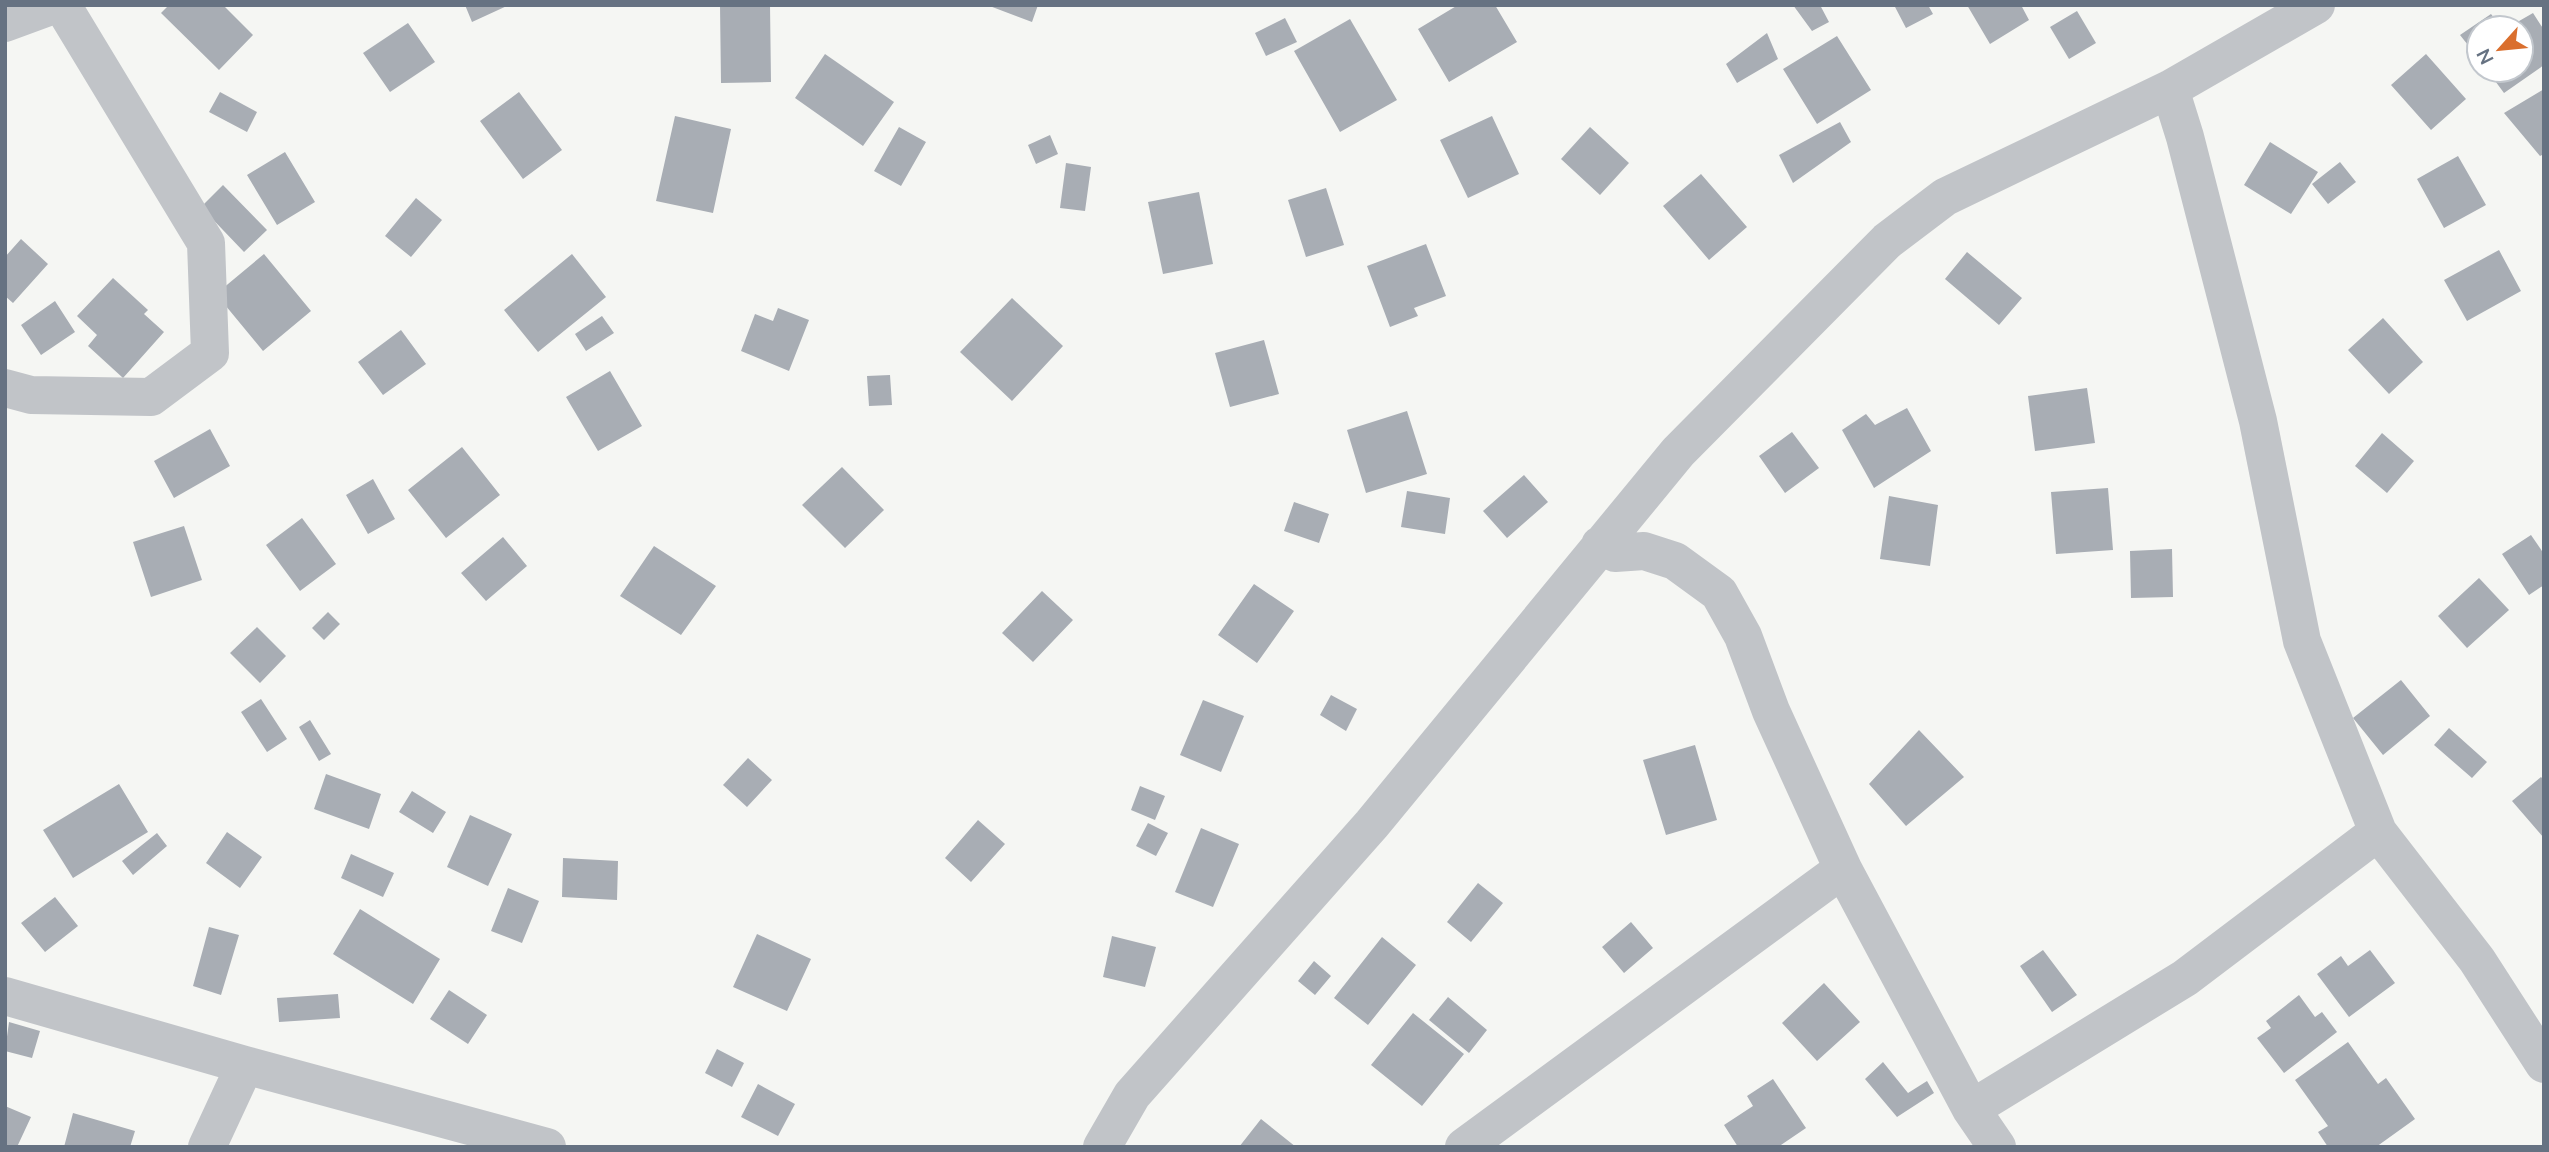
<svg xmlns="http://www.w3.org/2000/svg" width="2549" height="1152" font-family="Mulish,sans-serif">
<rect width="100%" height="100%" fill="#f5f6f3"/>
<path fill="#a8adb4" d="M169,5H223L253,35L219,70L161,13Z
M465,5H509L472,22Z
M720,5H770L771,82L721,83Z
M987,5H1038L1032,22Z
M1458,5H1495L1517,42L1449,82L1418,29Z
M1793,5H1820L1829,22L1812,31Z
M1894,5H1928L1933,14L1906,28Z
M1967,5H2021L2029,20L1990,44Z
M2077,11L2096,43L2069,59L2050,27Z
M2533,13L2544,30V65L2504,93L2487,70H2521V28H2507Z
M2491,14L2502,28H2479V59L2460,35Z
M1285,18L1297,42L1266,56L1255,33Z
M1350,19L1397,100L1340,132L1294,51Z
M408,23L435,62L390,92L363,53Z
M1767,33L1778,59L1737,83L1726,64Z
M1837,36L1871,90L1817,124L1783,69Z
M825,54L894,102L863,146L795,98Z
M2426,54L2466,99L2431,130L2391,85Z
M2544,89V154L2540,156L2504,113Z
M220,92L257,112L247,132L209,112Z
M519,92L562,150L523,179L480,121Z
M675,116L731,129L713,213L656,201Z
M1492,116L1519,174L1468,198L1440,140Z
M1840,122L1851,142L1793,183L1779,155Z
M899,127L926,142L901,186L874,171Z
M1590,127L1629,163L1600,195L1561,159Z
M1050,135L1058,154L1036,164L1028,145Z
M2270,142L2318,172L2291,214L2244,185Z
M285,152L315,202L277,225L247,175Z
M2458,156L2486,205L2444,228L2417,179Z
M2340,162L2356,182L2328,204L2312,184Z
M1066,163L1091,167L1085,211L1060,208Z
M1701,174L1747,227L1709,260L1663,206Z
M223,185L267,230L244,252L201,207Z
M1326,188L1344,245L1306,257L1288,200Z
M1199,192L1213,264L1163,274L1148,202Z
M416,198L442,220L411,257L385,236Z
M21,239L48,264L13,303L5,296V257Z
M1426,244L1446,296L1414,308L1418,316L1390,327L1367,266Z
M2499,250L2521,291L2467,321L2444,280Z
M1967,252L2022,298L1999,325L1945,279Z
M264,254L311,311L263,351L216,294Z
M572,254L606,297L538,352L504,310Z
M113,278L148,310L144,314L164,332L123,378L88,346L97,335L77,316Z
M1012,298L1063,346L1012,401L960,352Z
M55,301L75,332L41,355L21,325Z
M778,308L809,320L789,371L741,351L755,314L773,321Z
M602,316L614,333L586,351L575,334Z
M2383,318L2423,362L2389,394L2348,350Z
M401,330L426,364L383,395L358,362Z
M1264,340L1279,394L1230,407L1215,353Z
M610,371L642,426L598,451L566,397Z
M890,375L892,405L869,406L867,376Z
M2087,388L2095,443L2035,451L2028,396Z
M1907,408L1931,451L1874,488L1842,430L1866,414L1875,425Z
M1407,411L1427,474L1366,493L1347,430Z
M210,429L230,466L174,498L154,461Z
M1792,432L1819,468L1785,493L1759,456Z
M2382,433L2414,461L2387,493L2355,466Z
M462,447L500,495L446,538L408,490Z
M842,467L884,510L845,548L802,505Z
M1524,475L1548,502L1507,538L1483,511Z
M373,479L395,519L368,534L346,495Z
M2108,488L2113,550L2056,554L2051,492Z
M1407,491L1450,498L1445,534L1401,527Z
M1889,496L1938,505L1930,566L1880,559Z
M1294,502L1329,514L1319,543L1284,531Z
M302,518L336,564L300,591L266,545Z
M184,526L202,580L151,597L133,542Z
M2531,535L2544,554V585L2529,595L2502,554Z
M503,537L527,566L486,601L461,573Z
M654,546L716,586L681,635L620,596Z
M2172,549L2173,597L2131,598L2130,551Z
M2479,578L2509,610L2467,648L2438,616Z
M1254,584L1294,611L1257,663L1218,635Z
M1042,591L1073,620L1033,662L1002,633Z
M328,612L340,624L324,640L312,628Z
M257,627L286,656L260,683L230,653Z
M2401,680L2430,716L2383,755L2353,718Z
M1331,695L1357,709L1346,731L1320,715Z
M261,699L287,739L267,752L241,712Z
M1203,700L1244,716L1221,772L1180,755Z
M310,720L331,754L319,761L299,727Z
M2449,728L2487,762L2472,778L2434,745Z
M1919,730L1964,777L1906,826L1869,784Z
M1695,745L1717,820L1666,835L1643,760Z
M748,758L772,780L747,807L723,785Z
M326,774L381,794L369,829L314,809Z
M2541,777L2544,780V838L2512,801Z
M119,784L148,832L73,878L43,830Z
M1140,786L1165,796L1155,820L1131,810Z
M412,791L446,812L433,833L399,812Z
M470,815L512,834L488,886L447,867Z
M978,820L1005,844L971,882L945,858Z
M1148,823L1168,833L1156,856L1136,846Z
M1201,828L1239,844L1213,907L1175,892Z
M227,832L262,857L240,888L206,863Z
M157,833L167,846L133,875L122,861Z
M351,854L394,873L383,897L341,878Z
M563,858L618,861L617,900L562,897Z
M1478,883L1503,903L1471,942L1447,922Z
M508,888L539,901L522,943L491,931Z
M55,897L78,926L45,952L21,923Z
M360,909L440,959L413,1004L333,954Z
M1631,922L1653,948L1624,973L1602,947Z
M209,927L239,935L221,995L193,986Z
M757,934L811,959L787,1011L733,987Z
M1112,936L1156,947L1145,987L1103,977Z
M1382,937L1416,965L1368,1025L1334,998Z
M2043,950L2077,995L2052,1012L2020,966Z
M2370,950L2395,983L2349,1017L2317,974L2341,956L2348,966Z
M1314,961L1331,976L1315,995L1298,981Z
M1824,983L1860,1022L1817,1061L1782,1023Z
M449,990L487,1015L468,1044L430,1019Z
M338,994L340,1018L279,1022L277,998Z
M2299,995L2315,1017L2322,1012L2337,1032L2284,1073L2257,1038L2271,1028L2266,1021Z
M1448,997L1487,1030L1469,1053L1429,1020Z
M1413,1013L1464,1054L1422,1106L1371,1065Z
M9,1022L40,1031L32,1058L5,1051Z
M2348,1042L2378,1084L2386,1078L2415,1119L2376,1147H2328L2318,1132L2328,1126L2295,1080Z
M717,1049L744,1063L732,1087L705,1073Z
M1883,1062L1908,1093L1927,1081L1934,1093L1897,1117L1865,1079Z
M1773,1079L1806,1128L1778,1147H1738L1724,1125L1753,1106L1747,1096Z
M758,1084L795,1104L778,1136L741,1117Z
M5,1106L31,1117L17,1147H5Z
M73,1113L135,1131L130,1147H64Z
M1261,1119L1296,1147H1239Z"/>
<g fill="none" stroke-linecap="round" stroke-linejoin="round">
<path stroke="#c1c4c8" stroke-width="38" d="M5,23L54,5
M2170,89L2185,137L2258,421L2302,641L2378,832L2477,960L2544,1064
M5,388L31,395L151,397L210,353L206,243L62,5
M1600,545L1615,553L1644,551L1675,561L1719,593L1743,636L1771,711L1843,869L1971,1109L1997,1147
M5,996L245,1065L547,1147
M1971,1109L2185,978L2378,832
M207,1147L245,1065
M1102,1147L1132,1095L1372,824L1678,452L1887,241L1945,197L2170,89L2316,5
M1464,1147L1843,869"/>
</g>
<rect width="2549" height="1152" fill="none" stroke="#667282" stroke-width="14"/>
<g transform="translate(2500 49) rotate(243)"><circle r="33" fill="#ffffff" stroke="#c2c7cd" stroke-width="2"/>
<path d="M0-5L12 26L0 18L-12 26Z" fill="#da6f2e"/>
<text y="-10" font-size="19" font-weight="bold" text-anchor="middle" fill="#667282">N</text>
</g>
</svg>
